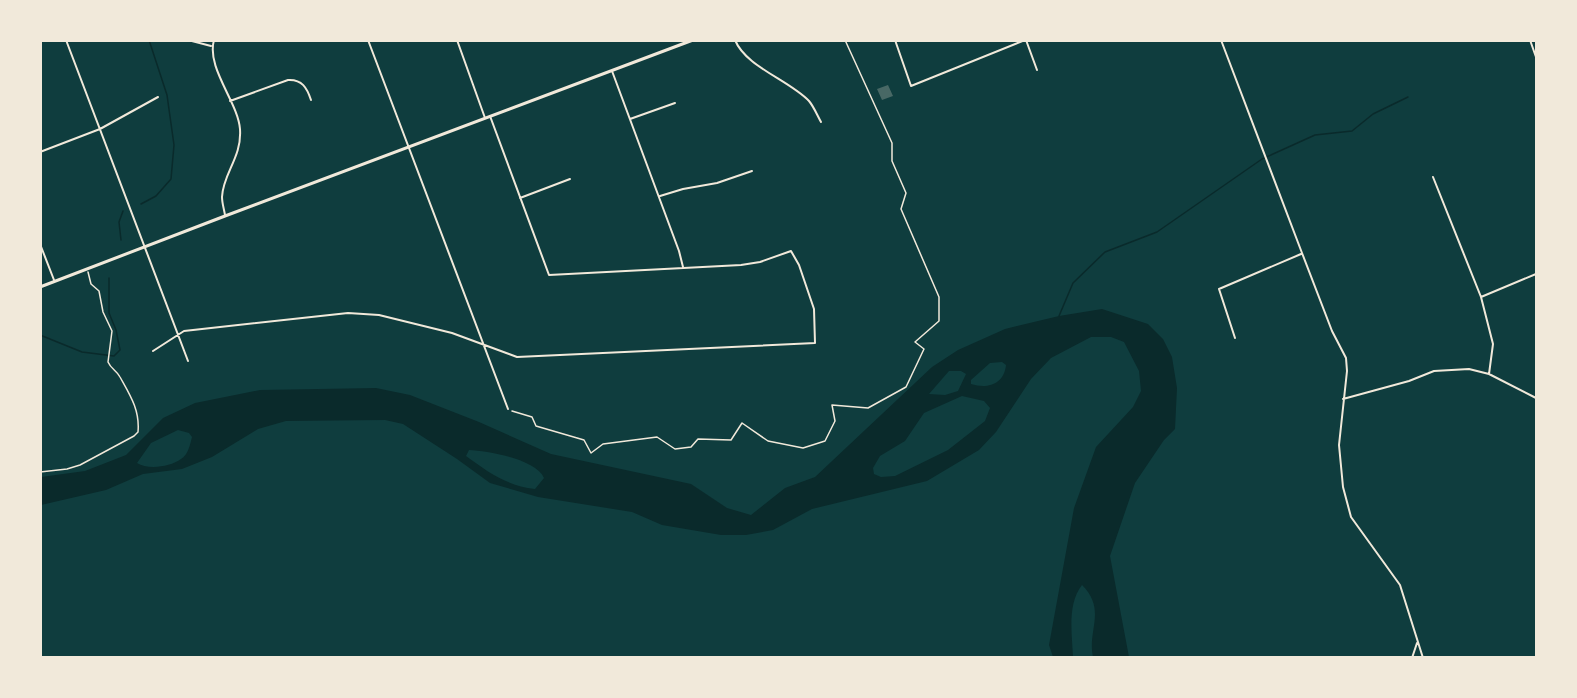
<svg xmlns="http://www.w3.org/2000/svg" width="1577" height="698" font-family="'PT Sans Narrow',sans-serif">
<rect width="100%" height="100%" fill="#0f3d3e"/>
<path fill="#0a2a2b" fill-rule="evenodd" d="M1102,309L1148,324L1163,339L1172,357L1177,388L1175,429L1164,440L1135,483L1110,556L1129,657H1093C1087,630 1107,610 1082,585C1067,604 1072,634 1073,657H1053L1049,645L1074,508L1096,447L1133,407L1141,391L1139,371L1124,342L1111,337H1091L1051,358L1031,379L996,432L979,450L927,481L812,509L773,530L746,535H721L662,525L632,512L538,497L490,483L457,459L403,424L385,420L286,421L258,429L212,457L182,469L143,474L106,490L41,505V477L85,471L126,455L163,418L195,403L260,390L376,388L410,395L479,422L551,454L691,484L727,508L751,515L785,488L815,477L932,367L958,350L1005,329L1059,316ZM1002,362L1006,365C1004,385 987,389 971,384V380L990,363ZM949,371H961L966,374L958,391L945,395L929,394ZM962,396L984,401L990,408L985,421L948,450L895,476L881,477L874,474L873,468L880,456L905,441L924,413ZM178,430L189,433L192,437C190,445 188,455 181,459C170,467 148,470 137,463L151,443ZM469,450C488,451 536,459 544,478L535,489C507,486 488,472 466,456Z"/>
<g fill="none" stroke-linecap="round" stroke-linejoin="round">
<path stroke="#0a2a2b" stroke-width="1.5" d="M141,204L156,196L171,179L174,145L167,95L149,40
M121,240L119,222L123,211
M1059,316L1073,283L1105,252L1157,232L1262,159L1315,135L1352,131L1373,114L1408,97
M40,335L82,352L114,356L120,350L116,330L109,313V278"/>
</g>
<path fill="#486865" d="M888,85L893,96L882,100L877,89Z"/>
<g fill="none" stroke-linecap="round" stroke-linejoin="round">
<path stroke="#f1e9da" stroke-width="1.5" d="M512,411L532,417L536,426L584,440L591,453L603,444L657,437L675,449L691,447L698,439L731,440L742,423L768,441L803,448L825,441L835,421L832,405L868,408L906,387L924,349L915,342L939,321V297L901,209L906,193L892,161V143L845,40
M40,472L67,469L80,465L134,436L138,432C140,410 130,395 120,377C117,371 111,369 108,362L112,331L103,312L99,291L91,284L88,272"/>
<path stroke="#f1e9da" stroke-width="2" d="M66,40L188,361
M188,40L211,46
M214,40C206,68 238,102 240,129C242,158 223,173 222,197C222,203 224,209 225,215
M368,40L508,409
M457,40L485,118
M735,40C746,67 789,80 809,101C814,107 817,115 821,122
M895,40L911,86L1025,40
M1026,40L1037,70
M1221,40L1302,253L1332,331L1346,358L1347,371L1339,445L1343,487L1351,517L1400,585L1423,658
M1530,40L1536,57
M612,71L679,251L683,267
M230,101L288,80C302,79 307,88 311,100
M630,119L675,103
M40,152L100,129L158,97
M1433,177L1481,297L1493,344L1489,374
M660,196L683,189L717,183L752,171
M520,198L570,179
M40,244L54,280
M1481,297L1536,274
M1235,338L1219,289L1301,254
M153,351L184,331L348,313L379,315L452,333L517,357L815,343L814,309L799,265L791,251L760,262L741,265L549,275L490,116
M1343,399L1409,381L1434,371L1469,369L1489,374L1536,398
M1412,658L1417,643"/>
<path stroke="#f1e9da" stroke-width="3" d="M40,287L225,216L693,40"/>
</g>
<rect width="1577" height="698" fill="none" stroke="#f1e9da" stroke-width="84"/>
</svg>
